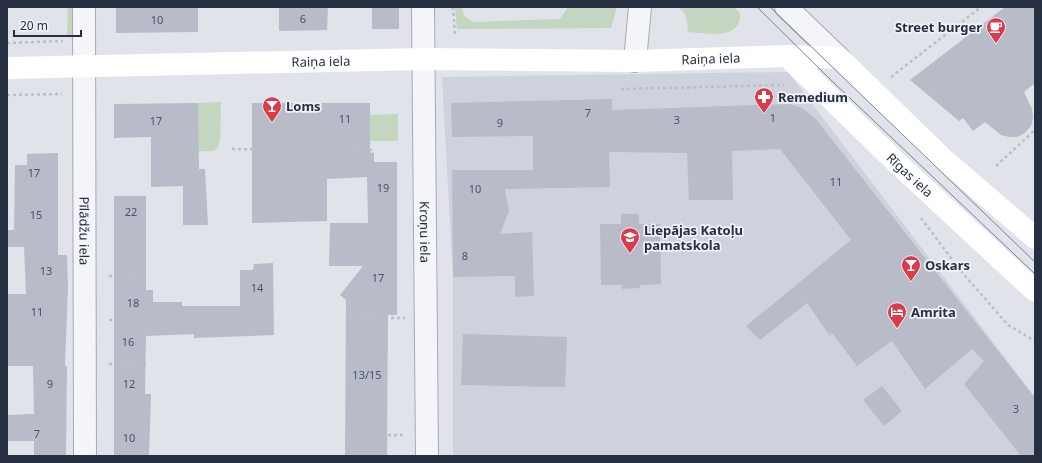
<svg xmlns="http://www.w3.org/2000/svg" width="1042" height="463" font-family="'Noto Sans',sans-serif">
<rect width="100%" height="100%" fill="#e0e3ea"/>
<path fill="#ced2dc" d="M788,72L1035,397V456H453V277L442,77Z"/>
<path fill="#c4d5c0" d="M68,7H76V36L67,37Z
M455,7H462L464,16L473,22L560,19L568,7H617L611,28L457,29Z
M677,7H734L740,13C742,41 706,33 688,32C687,22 688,12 677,7Z
M221,102L220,140L218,148L213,151L172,152L198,137V103Z
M398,114V141H370V115Z"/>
<path fill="#b7bcc8" d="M116,7H198V32L116,33Z
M279,7H328L327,30L279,31Z
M372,7H399V29H372Z
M1005,7H1035V83L1024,92L1032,109L1033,118L1031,126L1025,133L1017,137H1009L1001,135L985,122L973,131L963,118L959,121L910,80Z
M612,99V110L789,104L802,108L815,118L1035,398V456H1021L964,384L984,361L972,349L925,389L892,341L857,366L832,333L830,336L807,303L760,340L746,326L851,240L780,149L732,151L733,200H689L687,153L609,152L610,187L505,189L509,211L500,234L532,232L534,296L515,297V276L453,277L452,170H533V136L452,137L451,103Z
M198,103L199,169H205L208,225H183V186L151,187V137L114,138V104Z
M252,103H370V153L374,152V162H397V315H388L387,456H345L346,300L340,295L363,266H329L330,223H368L367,177L327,179V221L252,223Z
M58,153V255H67L68,286L65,366H67L66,456H34V441H7V415L34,414L33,366H7V294H26L24,247H7V230H14L15,165H27V154Z
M114,196H146V290H153V302H182V306H240V270H253L254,264L273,263L274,335L194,338V334L146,336L145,394H151L149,456H114Z
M621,214H639V224H660L661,284L640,285V288L622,289V285H601L600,224H621Z
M463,334L567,337L565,387L461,385Z
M882,386L902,411L884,426L863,400Z"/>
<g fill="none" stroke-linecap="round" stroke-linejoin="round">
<defs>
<g id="minor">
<path id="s1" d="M84,7L85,456"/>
<path id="s2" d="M423,7L427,456"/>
<path d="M635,61L640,7"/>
</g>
<path id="tertiary" d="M786,7L839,58"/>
</defs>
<use href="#minor" stroke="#a5aab5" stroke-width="24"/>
<use href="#tertiary" stroke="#a5aab5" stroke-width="24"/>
<path stroke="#babec5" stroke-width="2.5" stroke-dasharray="3 3" stroke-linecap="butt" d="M453,7L455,35
M7,43L63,41
M891,77L981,7
M621,89L784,85
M7,95L62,94
M232,149L285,150
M351,150H375
M996,166L1035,130
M921,218L960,270L1008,325L1035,341
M109,276L146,275
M349,318H405
M109,320L142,319
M109,364H146
M358,436L405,435"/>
<use href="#minor" stroke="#f3f5f8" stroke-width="22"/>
<use href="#tertiary" stroke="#f3f5f8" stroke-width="22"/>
<g stroke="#fff" stroke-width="22">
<path id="s3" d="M787,56L897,163L1035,291"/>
<path id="s4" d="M7,68L423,59L635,61L787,56L839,58L941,157L1035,238"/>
</g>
<path stroke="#788295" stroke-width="1" d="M757,7L833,82L1035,274
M770,7L1035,262"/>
</g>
<defs>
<symbol id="cafe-pin" viewBox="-11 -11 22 30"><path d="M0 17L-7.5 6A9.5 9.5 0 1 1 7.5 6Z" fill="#da3a4b" stroke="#f0f2f7"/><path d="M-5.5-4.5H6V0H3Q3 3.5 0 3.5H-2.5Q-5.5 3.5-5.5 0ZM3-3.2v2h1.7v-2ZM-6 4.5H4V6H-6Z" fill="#fff"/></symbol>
<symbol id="pharmacy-pin" viewBox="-11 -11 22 30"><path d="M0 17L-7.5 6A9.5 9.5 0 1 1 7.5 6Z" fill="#da3a4b" stroke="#f0f2f7"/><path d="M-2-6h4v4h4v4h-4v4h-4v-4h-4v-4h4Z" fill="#fff"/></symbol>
<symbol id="bar-pin" viewBox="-11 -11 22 30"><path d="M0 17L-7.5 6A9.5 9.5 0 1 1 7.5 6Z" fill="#da3a4b" stroke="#f0f2f7"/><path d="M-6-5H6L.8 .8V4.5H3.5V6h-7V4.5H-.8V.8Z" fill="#fff"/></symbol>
<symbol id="school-pin" viewBox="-11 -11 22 30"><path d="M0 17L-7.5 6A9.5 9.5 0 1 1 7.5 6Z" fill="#da3a4b" stroke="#f0f2f7"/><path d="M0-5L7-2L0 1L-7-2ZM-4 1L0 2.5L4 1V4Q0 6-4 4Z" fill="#fff"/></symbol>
<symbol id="hotel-pin" viewBox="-11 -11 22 30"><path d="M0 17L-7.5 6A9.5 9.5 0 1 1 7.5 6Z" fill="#da3a4b" stroke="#f0f2f7"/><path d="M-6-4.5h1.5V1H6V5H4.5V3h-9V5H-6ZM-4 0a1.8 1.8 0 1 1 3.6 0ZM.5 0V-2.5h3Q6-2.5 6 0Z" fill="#fff"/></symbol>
</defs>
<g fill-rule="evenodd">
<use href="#cafe-pin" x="985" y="16" width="22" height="30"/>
<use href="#pharmacy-pin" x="753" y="86" width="22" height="30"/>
<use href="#bar-pin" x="261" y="95" width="22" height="30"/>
<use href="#school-pin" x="619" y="226" width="22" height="30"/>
<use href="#bar-pin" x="900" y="254" width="22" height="30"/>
<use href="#hotel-pin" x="886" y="301" width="22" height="30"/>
</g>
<g text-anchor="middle" stroke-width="3.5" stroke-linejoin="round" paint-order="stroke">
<g font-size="11" fill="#4b5364">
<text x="303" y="23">6</text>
<text x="157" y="24">10</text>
<text x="588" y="117">7</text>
<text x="773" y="122">1</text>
<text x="345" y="123">11</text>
<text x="677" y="124">3</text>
<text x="156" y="125">17</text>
<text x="500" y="127">9</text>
<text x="34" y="177">17</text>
<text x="836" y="186">11</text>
<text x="383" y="192">19</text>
<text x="475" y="193">10</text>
<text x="131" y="216">22</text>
<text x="36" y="219">15</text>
<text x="465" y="260">8</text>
<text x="46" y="275">13</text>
<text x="378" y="282">17</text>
<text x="257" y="292">14</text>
<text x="133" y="307">18</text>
<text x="37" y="316">11</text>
<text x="128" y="346">16</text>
<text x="367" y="379">13/15</text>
<text x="50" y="388">9</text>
<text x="129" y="388">12</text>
<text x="1016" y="413">3</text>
<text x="37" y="438">7</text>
<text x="129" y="442">10</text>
</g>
<g font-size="13" font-weight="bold" fill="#273043" stroke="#f0f2f7" text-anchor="start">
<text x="982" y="32" text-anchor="end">Street burger</text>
<text x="778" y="102">Remedium</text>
<text x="286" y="111">Loms</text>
<text x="644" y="235">Liepājas Katoļu<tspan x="644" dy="15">pamatskola</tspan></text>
<text x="925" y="270">Oskars</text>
<text x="911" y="317">Amrita</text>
</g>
<g font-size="13" fill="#273043" stroke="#f0f2f7">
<text dy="5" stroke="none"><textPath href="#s4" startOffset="704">Raiņa iela</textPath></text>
<text dy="5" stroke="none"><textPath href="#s4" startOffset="314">Raiņa iela</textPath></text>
<text dy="5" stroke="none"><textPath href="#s3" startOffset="171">Rīgas iela</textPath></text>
<text dy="5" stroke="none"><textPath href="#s1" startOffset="224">Pīlādžu iela</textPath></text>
<text dy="5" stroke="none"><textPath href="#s2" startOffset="225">Kroņu iela</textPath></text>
</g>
</g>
<rect width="1042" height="463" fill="none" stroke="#273043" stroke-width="16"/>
<path d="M14 30v6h67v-6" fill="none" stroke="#273043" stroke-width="2"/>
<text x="20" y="30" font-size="12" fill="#273043" stroke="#f0f2f7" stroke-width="3" paint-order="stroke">20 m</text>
</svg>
